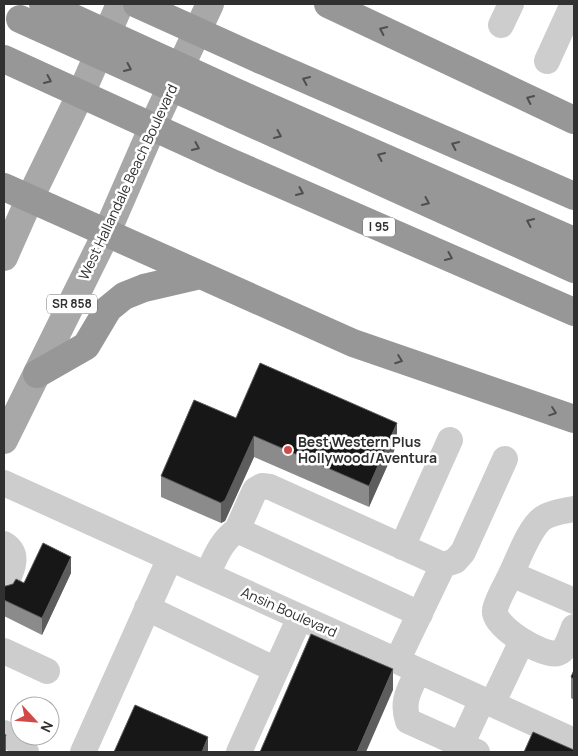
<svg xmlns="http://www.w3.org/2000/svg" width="578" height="756" font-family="Manrope,sans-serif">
<rect width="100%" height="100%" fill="#fff"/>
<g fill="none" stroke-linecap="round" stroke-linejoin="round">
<path stroke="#cdcdcd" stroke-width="26" d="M501,25L511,4
M547,61L573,4
M4,483L574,741
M4,544C22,555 10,573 4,588
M402,547L450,440
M443,565L455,561L463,552L505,459
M511,574C519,558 529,528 543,518C552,512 564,511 574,509
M207,575C215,558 221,541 237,530
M574,601L511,574C507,583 496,601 495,610C492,626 544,658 558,653C567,650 571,634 574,627
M147,608L276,670
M4,651L47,671
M397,661L443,565L270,487L262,486L255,490L237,530L420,614
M418,671C410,689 401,701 408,721L477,752
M492,704L522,641
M4,733L20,743L26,752
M83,752L170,558
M239,752L300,617
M458,752L482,700"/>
<path stroke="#a8a8a8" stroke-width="28" d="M4,257L30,198L84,87L120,4
M4,440L106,234L157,117L210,4"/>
<path stroke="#979797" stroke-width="28" d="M328,4L574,120
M261,60L574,196
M242,95L574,241
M233,115L574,269
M223,159L574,312
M4,187L353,343L574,419
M37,374L86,346L108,309L124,296L144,288L200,275"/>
<path stroke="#979797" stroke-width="28" d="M43,4L242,95
M137,4L261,60
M20,19L233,115
M4,59L223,159"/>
</g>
<path fill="#8b8b8b" d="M236,418L397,444L369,507L254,457L225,521L221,523L161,497V476Z
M71,573L42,635L4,616V586H6Z
M574,670V700L571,698V677Z"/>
<path fill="#5d5d5d" d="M397,423V444L369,507V486Z
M254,436V457L225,521L221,523V503Z
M71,557V573L42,635V618Z
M393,669V690L366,752H357Z
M6,735V752H4V741Z
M208,737V752H202Z"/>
<path fill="#171717" stroke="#5d5d5d" d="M260,363L397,423L369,486L254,436L225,500L221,503L161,476L194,400L236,418Z
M43,543L71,557L42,618L4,600V586H6L13,584L16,579L24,583Z
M311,634L393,669L357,752H260Z
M574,670V679L571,677Z
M135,705L208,737L202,752H114Z
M533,732L574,750V752H524Z
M4,734L6,735L4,741Z"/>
<defs><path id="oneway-chevron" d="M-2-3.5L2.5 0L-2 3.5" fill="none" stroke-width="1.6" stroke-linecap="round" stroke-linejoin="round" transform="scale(1.25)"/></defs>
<g stroke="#4f4f4f">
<use href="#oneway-chevron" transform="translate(383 30) rotate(-155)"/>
<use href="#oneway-chevron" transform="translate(128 68) rotate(24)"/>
<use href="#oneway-chevron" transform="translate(48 80) rotate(24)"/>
<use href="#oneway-chevron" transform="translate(306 80) rotate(-156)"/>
<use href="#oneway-chevron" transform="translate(530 99) rotate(-155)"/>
<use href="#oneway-chevron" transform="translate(278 135) rotate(24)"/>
<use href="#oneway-chevron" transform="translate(455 145) rotate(-156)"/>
<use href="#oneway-chevron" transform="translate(196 147) rotate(24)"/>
<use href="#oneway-chevron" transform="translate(381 156) rotate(-156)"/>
<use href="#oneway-chevron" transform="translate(300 192) rotate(24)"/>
<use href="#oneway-chevron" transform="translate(426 202) rotate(24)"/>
<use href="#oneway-chevron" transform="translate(530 222) rotate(-156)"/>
<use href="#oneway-chevron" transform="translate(449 257) rotate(24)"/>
<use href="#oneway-chevron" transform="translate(399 360) rotate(20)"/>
<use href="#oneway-chevron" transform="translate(553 412) rotate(19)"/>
</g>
<circle fill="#d14a49" stroke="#fff" stroke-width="2" cx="288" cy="450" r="5"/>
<g text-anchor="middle" stroke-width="5" stroke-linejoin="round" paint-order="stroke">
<g fill="#fff" stroke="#6e6e6e" stroke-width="1">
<rect x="363" y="217.5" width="32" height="19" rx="4"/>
<rect x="47" y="294.5" width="50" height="19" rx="4"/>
</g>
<g font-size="12" font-weight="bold" fill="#303030">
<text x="379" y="231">I 95</text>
<text x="72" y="308">SR 858</text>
</g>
<g font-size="14" fill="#303030" stroke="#fff">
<text transform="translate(128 182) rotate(-65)" y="5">West Hallandale Beach Boulevard</text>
<text transform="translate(289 612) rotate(24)" y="5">Ansin Boulevard</text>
</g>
<g font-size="14" font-weight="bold" fill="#303030" stroke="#fff" text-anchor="start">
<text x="298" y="447">Best Western Plus<tspan x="298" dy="16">Hollywood/Aventura</tspan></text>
</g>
</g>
<rect width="578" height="756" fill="none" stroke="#303030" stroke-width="10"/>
<g transform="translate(35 721) rotate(116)"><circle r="24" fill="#ffffff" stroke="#acacac"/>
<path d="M0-4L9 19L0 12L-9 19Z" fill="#d14a49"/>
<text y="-8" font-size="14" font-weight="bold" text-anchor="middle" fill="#303030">N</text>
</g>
</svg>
